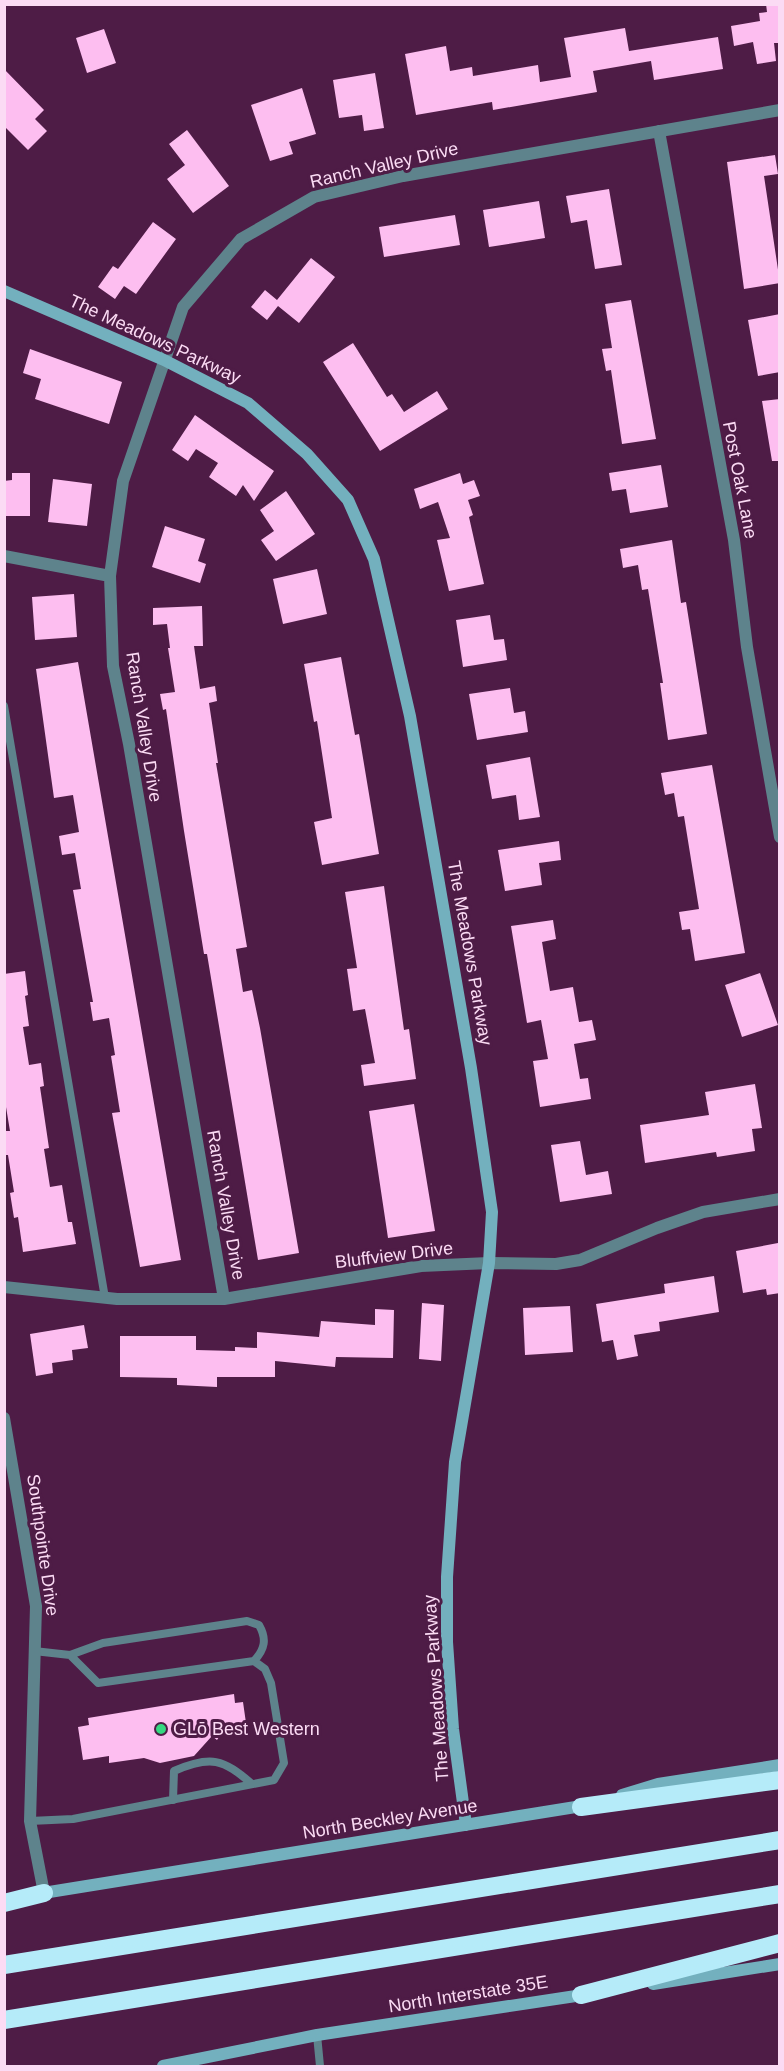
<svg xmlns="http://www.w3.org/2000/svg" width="784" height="2071" font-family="Helvetica,sans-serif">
<rect width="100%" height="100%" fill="#4e1c46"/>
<path fill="#fdbef0" d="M766,4H780V43H774L776,61L757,64L753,42L734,46L731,26L760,21L759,13L767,12Z
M625,28L629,51L718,37L723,69L654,80L651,61L593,71L597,92L493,110L492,102L416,115L405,54L446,46L450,71L472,67L473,76L538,65L540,82L571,77L564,38Z
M104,29L116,63L87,73L76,38Z
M4,69L44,110L35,119L47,131L28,150L4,126Z
M375,73L384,128L364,131L362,115L339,118L333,80Z
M302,88L316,134L289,142L293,154L270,161L251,105Z
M187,130L229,186L193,213L167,179L185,165L169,144Z
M775,155L778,174L764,176L780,283L744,289L727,162Z
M609,189L622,265L595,269L587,220L571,223L566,196Z
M539,201L545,238L489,247L483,210Z
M455,215L460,245L384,257L379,227Z
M153,222L176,239L136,294L124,286L115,299L98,287L113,266L118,269Z
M311,258L335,277L299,323L278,306L267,320L251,307L265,290L277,300Z
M631,300L656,439L622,444L611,370L606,371L602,349L612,348L605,304Z
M780,314V372L758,376L748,320Z
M353,343L387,397L392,394L404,412L437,391L448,409L380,451L323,362Z
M30,349L122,382L109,424L35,399L41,379L23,373Z
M780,399V461H772L762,401Z
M195,415L274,471L254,501L243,485L236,496L209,477L218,463L196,449L188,461L172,450Z
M661,465L668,507L630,513L626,489L612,491L609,473Z
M12,473H30V516H4V481L12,480Z
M460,473L463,484L474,480L480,496L468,500L473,515L469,517L484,584L449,591L437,540L450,538L438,502L420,509L414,489Z
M53,479L92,484L87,526L48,522Z
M286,491L315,534L276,561L261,540L274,531L260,510Z
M165,526L205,539L198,561L206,564L200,583L152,567Z
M672,540L681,603L686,602L707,734L668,740L660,683H663L648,589L642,590L638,565L623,568L620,549Z
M317,569L327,614L283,624L273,579Z
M74,594L77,637L35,640L32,597Z
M202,606L203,646H194L200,689L215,686L217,701L209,703L218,763H216L247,947L236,949L243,992L252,990L260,1028L299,1253L258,1260L207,954H204L184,831L166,709L163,710L160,694L175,692L168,648H170L167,624L153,625V608Z
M490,615L494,640L504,639L507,660L463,667L456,620Z
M341,657L355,735L359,734L379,854L322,865L314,822L332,818L317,721L314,722L304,664Z
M78,662L181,1260L140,1267L112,1113L120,1112L111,1056L115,1055L109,1018L93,1021L90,1002H93L73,890L81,889L75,853L62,855L59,836L79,832L73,795L54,798L36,669Z
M510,688L514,713L525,711L528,732L477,740L469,694Z
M530,757L540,817L519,820L516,795L492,799L486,765Z
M712,765L745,953L695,961L690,929L682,930L679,912L699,909L684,816L678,817L674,793L665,795L661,773Z
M559,841L561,860L539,863L542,885L505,891L498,850Z
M384,886L404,1030L409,1029L416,1079L364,1086L361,1065L375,1063L365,1009L353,1011L347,969L357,968L345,892Z
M553,920L556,939L542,942L550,991L573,987L579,1022L592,1020L596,1040L574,1044L580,1079L588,1078L591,1099L540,1107L533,1061L548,1059L541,1020L527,1023L511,926Z
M25,971L28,995L25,996L29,1026L23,1027L29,1065L41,1063L44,1086L40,1087L49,1148L44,1149L50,1187L62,1185L68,1222H72L76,1244L23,1252L18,1217L14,1218L10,1193L14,1192L8,1155H4V1131H10L4,1095V974Z
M760,973L778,1025L742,1037L725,985Z
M755,1084L762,1128L752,1129L755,1151L717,1157L716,1152L645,1163L640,1125L709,1115L705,1092Z
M414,1104L435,1231L388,1238L369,1111Z
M580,1141L586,1175L608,1171L612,1194L560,1202L551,1145Z
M778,1243L780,1293L767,1295L766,1289L743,1293L736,1251Z
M714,1276L719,1312L659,1322L660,1331L634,1335L638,1356L617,1360L613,1340L602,1342L596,1304L665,1293L664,1284Z
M422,1303L444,1305L441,1361L419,1359Z
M570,1306L573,1352L525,1355L523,1308Z
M375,1309L394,1310L393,1358L336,1357L335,1367L275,1361V1377H217V1387L177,1385V1378L120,1377V1336H196V1350L235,1351V1347L257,1348V1332L319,1337L321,1321L375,1325Z
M84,1325L88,1348L72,1350L73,1360L52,1363L53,1373L36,1376L30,1334Z
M234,1694L235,1703L243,1702L247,1730L221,1734L217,1740L212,1736L194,1756L160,1763L144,1758L109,1763V1756L83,1760L78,1727L89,1725L88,1718Z"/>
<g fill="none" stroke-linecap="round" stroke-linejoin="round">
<path stroke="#5e838c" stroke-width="8" d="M4,706L105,1298
M70,1655L103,1643L247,1621L259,1625C267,1639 265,1649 254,1661
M173,1800L174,1771C211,1755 223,1759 252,1784
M30,1821L73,1819L274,1780L284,1763L271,1683L265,1669L254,1661L98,1683L70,1655L34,1651
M317,2035L320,2066"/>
<path stroke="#5e838c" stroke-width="12" d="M659,131L734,540L747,647L780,837
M4,556L110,576
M4,1287L117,1299H224L421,1266L489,1263L556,1264L580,1260L657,1228L703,1212L780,1199
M224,1299L129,744L113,666L110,576L123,481L183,307L241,239L314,197L403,176L780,110
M4,1418L36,1606L30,1821L44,1893"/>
<path stroke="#73b0be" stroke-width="12" d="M4,291L164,360L248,403L307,454L348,500L374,559L410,716L471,1068L492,1212L489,1263L455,1462L447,1577V1642L453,1729L466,1825
M622,1795L658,1784L780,1765
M37,1894L588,1805
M653,1984L780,1964
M163,2066L317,2035L589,1994"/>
<path stroke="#b5ebf9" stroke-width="18" d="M581,1807L780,1780
M4,1903L44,1893
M4,1965L780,1840
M581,1995L780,1943
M4,2020L780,1894"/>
</g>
<circle fill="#35d881" stroke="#4e1c46" stroke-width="2" cx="161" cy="1729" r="6"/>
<g text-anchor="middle" stroke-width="6" stroke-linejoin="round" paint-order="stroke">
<g font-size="18" fill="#fbdbf4" stroke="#4e1c46">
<text transform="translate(384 165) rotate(-13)" y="6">Ranch Valley Drive</text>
<text transform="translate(155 339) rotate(25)" y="6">The Meadows Parkway</text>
<text transform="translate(740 480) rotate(79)" y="6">Post Oak Lane</text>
<text transform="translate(144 727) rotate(81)" y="6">Ranch Valley Drive</text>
<text transform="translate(470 953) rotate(80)" y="6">The Meadows Parkway</text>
<text transform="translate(226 1205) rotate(80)" y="6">Ranch Valley Drive</text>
<text transform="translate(394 1255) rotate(-7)" y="6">Bluffview Drive</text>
<text transform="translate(43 1545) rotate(82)" y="6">Southpointe Drive</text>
<text transform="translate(436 1688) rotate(-94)" y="6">The Meadows Parkway</text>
<text transform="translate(390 1819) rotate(-9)" y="6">North Beckley Avenue</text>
<text transform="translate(468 1994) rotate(-9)" y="6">North Interstate 35E</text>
</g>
<g font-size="18" fill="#fbdbf4" stroke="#4e1c46" text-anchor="start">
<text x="173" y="1735">GLō Best Western</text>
</g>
</g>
<rect width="784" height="2071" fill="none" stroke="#fbdbf4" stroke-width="12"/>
</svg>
